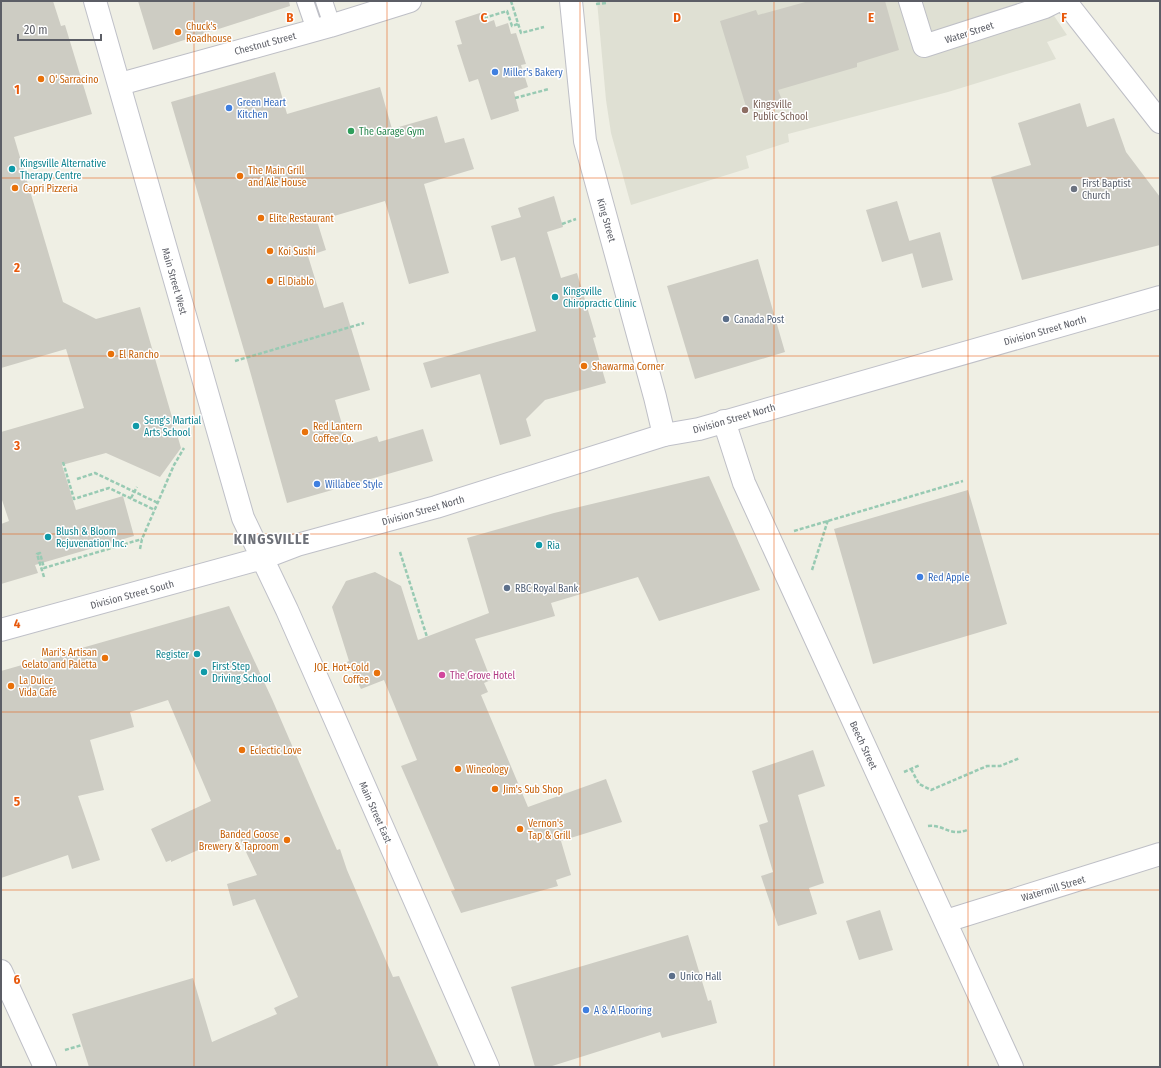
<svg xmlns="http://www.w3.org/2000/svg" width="1161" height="1068" font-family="'Fira Sans Condensed',sans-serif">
<rect width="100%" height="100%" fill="#efefe4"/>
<path fill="#dfe0d3" d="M597,1H1044L1067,35L1047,42L1056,59L948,92L788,134L789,142L746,156L749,168L631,205L611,133L606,100Z"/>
<path fill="#cdccc3" d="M1,1H53L61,26L65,25L92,114L14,137L63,302L96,319L140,307L181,448L160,477L106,453L62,465L76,510L123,496L134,536L35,565L38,573L1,584V524L9,521L1,497V432L84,408L66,349L1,368Z
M138,1H289L290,6L153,50Z
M809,1H885L899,50L857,63V67L778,90L782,100L747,110L720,21L756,10L758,15Z
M483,12L486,23L494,20L496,27L508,23L511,34L516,33L526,64L521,65L528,87L514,92L519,111L491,120L478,79L469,82L457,45L462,44L455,21Z
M275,72L287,114L380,87L392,129L437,116L445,143L464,138L474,169L424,184L449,273L409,284L385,201L317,221L326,250L308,256L324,308L343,302L370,390L335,400L348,445L377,436L379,442L423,429L433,461L287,503L248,364L171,102Z
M1080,103L1087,127L1114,118L1126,152L1160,197V245L1022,280L991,177L1031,165L1018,123Z
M554,196L563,227L547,232L561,278L577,273L596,337L593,338L606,383L545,400L526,419L531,436L500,445L480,374L431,388L423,363L536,331L515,257L501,261L491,226L521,217L518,208Z
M897,201L913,253L882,262L866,210Z
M940,232L953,280L922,288L909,241Z
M758,259L785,352L695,379L667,286Z
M709,476L760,590L659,621L638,577L551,603L555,616L475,639L491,680L484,683L488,692L481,695L528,807L606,779L622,822L561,841L571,875L556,880L558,886L461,913L451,891L455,890L401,766L417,760L384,680L361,689L347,662L349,661L332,607L346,581L375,572L401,586L418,640L489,613L467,538L554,513Z
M968,490L1007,624L873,664L834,529Z
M229,606L272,699L337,850L340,849L347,870L393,977L399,976L439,1067H89L72,1014L193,978L212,1042L277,1014L274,1008L298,997L255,899L233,906L227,884L257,875L237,833L171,862V860L166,862L151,829L211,801L168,700L130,712L134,727L90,740L104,790L78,796L100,860L72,869L68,855L1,878V671Z
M813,750L825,786L798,795L824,883L809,888L817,914L778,926L761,876L773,872L759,825L768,822L752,771Z
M880,910L893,950L859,960L846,921Z
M688,935L708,1001L711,1000L717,1023L662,1038L660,1032L549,1067H535L511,987Z"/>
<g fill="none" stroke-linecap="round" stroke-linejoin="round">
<defs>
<path id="lane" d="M305,1L315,30
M324,1L332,25"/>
<path id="street" d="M571,1L585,141L655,397L664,435
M910,1L924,46L1045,7L1057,1
M1065,1L1160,122
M120,84L330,26L410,1
M724,421L744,483L1012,1067
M946,921L1160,854
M1,971L45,1067"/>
<path id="secondary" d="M95,1L243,518L287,610L488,1067
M1,630L263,558L297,545L436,507L664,435L699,429L1160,297"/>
</defs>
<use href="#lane" stroke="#bebfc6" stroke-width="18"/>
<use href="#street" stroke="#bebfc6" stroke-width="24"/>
<use href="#secondary" stroke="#bfc0c8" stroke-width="24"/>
<path stroke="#98cab3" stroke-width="2.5" stroke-dasharray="4 2" stroke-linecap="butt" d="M511,1L521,33L544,27
M596,4L606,3
M484,18L507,11L512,26L518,24
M515,98L549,89
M562,224L576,219
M235,361L364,323
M63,462L74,499L109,488L155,510
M77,479L95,473L158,503
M794,531L963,481
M140,549L142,539L174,465L184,448
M400,552L427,637
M812,570L828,520
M44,577L37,554L40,553L44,568L142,539
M911,769L919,784L931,790L987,766H1000L1020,758
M904,772L920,765
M928,826C944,824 949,837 967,830
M65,1050L82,1045"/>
<use href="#lane" stroke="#fff" stroke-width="16"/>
<use href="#street" stroke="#fff" stroke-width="22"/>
<use href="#secondary" stroke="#fff" stroke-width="22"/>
<path stroke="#98cab3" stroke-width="2.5" stroke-dasharray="4 2" stroke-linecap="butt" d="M131,498L137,487"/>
</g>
<path fill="none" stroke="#e8590c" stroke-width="1" stroke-opacity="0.55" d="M194,1V1067M387,1V1067M580,1V1067M774,1V1067M968,1V1067M1,178H1160M1,356H1160M1,534H1160M1,712H1160M1,890H1160"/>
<g fill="#e8710a" stroke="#fff" stroke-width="1.5">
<circle cx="178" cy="32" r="4"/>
<circle cx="41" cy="79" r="4"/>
<circle cx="240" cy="176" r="4"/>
<circle cx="15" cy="188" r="4"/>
<circle cx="261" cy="218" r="4"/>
<circle cx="270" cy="251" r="4"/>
<circle cx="270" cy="281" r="4"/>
<circle cx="111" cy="354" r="4"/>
<circle cx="584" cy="366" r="4"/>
<circle cx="305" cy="432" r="4"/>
<circle cx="105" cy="658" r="4"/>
<circle cx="377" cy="673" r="4"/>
<circle cx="11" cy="686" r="4"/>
<circle cx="242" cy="750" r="4"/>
<circle cx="458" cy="769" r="4"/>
<circle cx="495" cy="789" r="4"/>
<circle cx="520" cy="829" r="4"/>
<circle cx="287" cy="840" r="4"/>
</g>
<g fill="#3f7fe0" stroke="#fff" stroke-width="1.5">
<circle cx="495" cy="72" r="4"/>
<circle cx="229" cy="108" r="4"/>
<circle cx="317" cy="484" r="4"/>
<circle cx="920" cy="577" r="4"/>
<circle cx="586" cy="1010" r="4"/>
</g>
<circle fill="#8d6e63" stroke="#fff" stroke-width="1.5" cx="745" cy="110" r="4"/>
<circle fill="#2e9e5b" stroke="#fff" stroke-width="1.5" cx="351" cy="131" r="4"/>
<g fill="#0f9aa8" stroke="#fff" stroke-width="1.5">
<circle cx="12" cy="169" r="4"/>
<circle cx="555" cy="297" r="4"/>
<circle cx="136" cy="426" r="4"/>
<circle cx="48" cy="537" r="4"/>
<circle cx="539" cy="545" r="4"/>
<circle cx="197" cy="654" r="4"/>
<circle cx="204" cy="672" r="4"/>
</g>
<circle fill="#6b7280" stroke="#fff" stroke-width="1.5" cx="1074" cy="189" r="4"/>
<g fill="#5c6f8a" stroke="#fff" stroke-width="1.5">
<circle cx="726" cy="319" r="4"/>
<circle cx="507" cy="588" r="4"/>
<circle cx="672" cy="976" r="4"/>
</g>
<circle fill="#d1479c" stroke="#fff" stroke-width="1.5" cx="442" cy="675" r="4"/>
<g text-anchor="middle" stroke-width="3" stroke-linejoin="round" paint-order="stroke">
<g font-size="10" fill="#c56008" stroke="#fff" text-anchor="start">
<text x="186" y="30">Chuck's<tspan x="186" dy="12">Roadhouse</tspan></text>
<text x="49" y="83">O' Sarracino</text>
<text x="248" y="174">The Main Grill<tspan x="248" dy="12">and Ale House</tspan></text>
<text x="23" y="192">Capri Pizzeria</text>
<text x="269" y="222">Elite Restaurant</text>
<text x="278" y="255">Koi Sushi</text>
<text x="278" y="285">El Diablo</text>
<text x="119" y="358">El Rancho</text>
<text x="592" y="370">Shawarma Corner</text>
<text x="313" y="430">Red Lantern<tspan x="313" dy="12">Coffee Co.</tspan></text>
<text x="97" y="656" text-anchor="end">Mari's Artisan<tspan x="97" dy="12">Gelato and Paletta</tspan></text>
<text x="369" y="671" text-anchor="end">JOE. Hot+Cold<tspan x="369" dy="12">Coffee</tspan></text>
<text x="19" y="684">La Dulce<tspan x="19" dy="12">Vida Café</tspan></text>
<text x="250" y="754">Eclectic Love</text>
<text x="466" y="773">Wineology</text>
<text x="503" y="793">Jim's Sub Shop</text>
<text x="528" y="827">Vernon's<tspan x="528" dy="12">Tap &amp; Grill</tspan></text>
<text x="279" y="838" text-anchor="end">Banded Goose<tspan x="279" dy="12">Brewery &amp; Taproom</tspan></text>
</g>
<g font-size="10" fill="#5c5e66" stroke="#fff">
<text transform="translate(969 32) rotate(-18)" y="4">Water Street</text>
<text transform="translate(265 43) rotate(-15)" y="4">Chestnut Street</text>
<text transform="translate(607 220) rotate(74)" y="4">King Street</text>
<text transform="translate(175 281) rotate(74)" y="4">Main Street West</text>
<text transform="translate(1045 330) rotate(-16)" y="4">Division Street North</text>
<text transform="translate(734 418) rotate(-16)" y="4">Division Street North</text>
<text transform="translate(423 510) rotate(-16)" y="4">Division Street North</text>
<text transform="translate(132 594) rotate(-15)" y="4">Division Street South</text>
<text transform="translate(864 745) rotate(65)" y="4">Beech Street</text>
<text transform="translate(376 812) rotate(66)" y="4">Main Street East</text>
<text transform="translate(1053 888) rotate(-17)" y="4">Watermill Street</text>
</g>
<g font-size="10" fill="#366cbe" stroke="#fff" text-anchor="start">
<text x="503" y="76">Miller's Bakery</text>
<text x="237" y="106">Green Heart<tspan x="237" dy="12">Kitchen</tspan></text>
<text x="325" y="488">Willabee Style</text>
<text x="928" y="581">Red Apple</text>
<text x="594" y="1014">A &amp; A Flooring</text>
</g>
<g font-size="10" fill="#785e54" stroke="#fff" text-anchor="start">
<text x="753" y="108">Kingsville<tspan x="753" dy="12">Public School</tspan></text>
</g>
<g font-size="10" fill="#27864d" stroke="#fff" text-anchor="start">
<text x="359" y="135">The Garage Gym</text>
</g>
<g font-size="10" fill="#0d838f" stroke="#fff" text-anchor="start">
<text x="20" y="167">Kingsville Alternative<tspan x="20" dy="12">Therapy Centre</tspan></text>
<text x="563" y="295">Kingsville<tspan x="563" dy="12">Chiropractic Clinic</tspan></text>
<text x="144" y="424">Seng's Martial<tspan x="144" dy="12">Arts School</tspan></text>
<text x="56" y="535">Blush &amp; Bloom<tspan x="56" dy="12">Rejuvenation Inc.</tspan></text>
<text x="547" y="549">Ria</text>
<text x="189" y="658" text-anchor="end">Register</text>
<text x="212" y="670">First Step<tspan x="212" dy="12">Driving School</tspan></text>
</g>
<g font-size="10" fill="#5b616d" stroke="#fff" text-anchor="start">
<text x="1082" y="187">First Baptist<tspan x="1082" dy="12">Church</tspan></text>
</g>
<g font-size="10" fill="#4e5e75" stroke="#fff" text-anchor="start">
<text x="734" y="323">Canada Post</text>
<text x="515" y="592">RBC Royal Bank</text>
<text x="680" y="980">Unico Hall</text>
</g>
<g font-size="10" fill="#b23c85" stroke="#fff" text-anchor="start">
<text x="450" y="679">The Grove Hotel</text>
</g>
<g font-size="14" font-weight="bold" letter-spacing="1" fill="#6d7078" stroke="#fff">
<text x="272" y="544">KINGSVILLE</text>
</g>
</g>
<g font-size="13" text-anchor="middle" font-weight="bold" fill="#e8590c" stroke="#fff" stroke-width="3" stroke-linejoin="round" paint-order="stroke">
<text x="290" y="22">B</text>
<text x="484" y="22">C</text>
<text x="677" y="22">D</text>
<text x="871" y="22">E</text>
<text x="1064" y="22">F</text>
<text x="17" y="94">1</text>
<text x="17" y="272">2</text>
<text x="17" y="450">3</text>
<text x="17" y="628">4</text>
<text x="17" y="806">5</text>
<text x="17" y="984">6</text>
</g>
<rect width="1161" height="1068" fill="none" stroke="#5c5e66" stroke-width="4"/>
<path d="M18 34v6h83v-6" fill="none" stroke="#5c5e66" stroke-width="2"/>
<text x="24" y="34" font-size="12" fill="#5c5e66" stroke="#ffffff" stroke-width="3" paint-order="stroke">20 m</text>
</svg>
